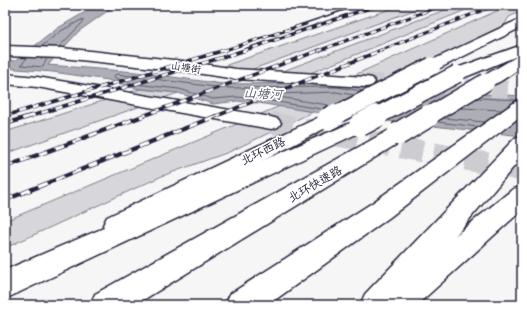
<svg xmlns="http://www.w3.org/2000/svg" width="527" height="310" font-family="'Balsamiq Sans','LXGW WenKai TC',sans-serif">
<rect width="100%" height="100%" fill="#f6f6f7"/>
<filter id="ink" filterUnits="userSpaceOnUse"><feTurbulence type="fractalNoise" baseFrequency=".025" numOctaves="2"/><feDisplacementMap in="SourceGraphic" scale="8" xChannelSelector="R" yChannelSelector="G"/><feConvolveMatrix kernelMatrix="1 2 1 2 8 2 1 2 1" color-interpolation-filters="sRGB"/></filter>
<g filter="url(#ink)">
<path fill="#d7d7db" stroke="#7c7c8b" d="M402,5H428L245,72L215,69Z
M458,5H478L303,76L275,74Z
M510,5H522V11L509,17L503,27L389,79L350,77Z
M140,89L178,93L5,154V132Z
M280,106L313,112L229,152L162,176L5,248V221Z"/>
<path fill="#aeaeb7" stroke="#767685" d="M97,5H116L79,31L48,65L136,72L223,84L337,83L362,87L522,96V136L326,114L258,103L237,101L213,104L178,93L134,88L108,80L53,72L5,68V60L15,61L58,28Z"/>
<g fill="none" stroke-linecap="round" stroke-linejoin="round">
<path stroke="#5a5a6d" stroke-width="1" d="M42,46L61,31L83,19V22L59,47
M27,58L21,65L43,67L47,58
M478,98L519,100
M328,105L279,97L277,94L336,92L354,95
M461,108L502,110
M321,109L259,99L237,97L213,99L179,89L135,84L115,78L114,76L116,74L223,88L337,87L362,91
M444,118L484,122
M438,122L478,127"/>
<path stroke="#ccccd1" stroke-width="22" stroke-dasharray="22 11" stroke-linecap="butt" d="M271,123L522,170"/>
<path stroke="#ccccd1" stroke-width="17" stroke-dasharray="17 8" stroke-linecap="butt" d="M366,82L522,90"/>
<defs>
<path id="service" d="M362,5H372L186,68L183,69L179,66Z"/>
<path id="minor" d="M5,74L37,77L271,117L278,119L281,123L278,127L271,129L37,87L5,84Z"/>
<path id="tertiary" d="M5,46L62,48L183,61L236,69L366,77L372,78L375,82L372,86L366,87L236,79L183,71L62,58L5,56Z"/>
<path id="primary" d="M522,18V27L438,69L432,71L426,69L424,66L426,63Z
M328,113L335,115L338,119L335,123L125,233L116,236L107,233L103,225L107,217Z
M522,187V210L417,305H378L383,294L513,189Z"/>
<path id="trunk" d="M522,45V54L463,78L457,79L451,78L449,74L451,70Z
M522,55V67C510,74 495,89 480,86L477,82L480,78L516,57Z
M522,100V115L390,217L268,305H225L230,294L372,203L515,102Z
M360,119L367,121L370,125L367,129L5,299V270Z
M398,128L405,129L408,134L405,139L135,305H90L95,294L391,129Z
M522,136V157L397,305H360L365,294L515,138Z"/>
</defs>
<use href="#service" stroke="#22223b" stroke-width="3"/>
<use href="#minor" stroke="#22223b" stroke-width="3"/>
<use href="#tertiary" stroke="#22223b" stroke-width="3"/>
<use href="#primary" stroke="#22223b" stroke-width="3"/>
<use href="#trunk" stroke="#22223b" stroke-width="3"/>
<use href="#service" fill="#fff" fill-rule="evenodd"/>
<use href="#minor" fill="#fff" fill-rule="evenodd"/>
<use href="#tertiary" fill="#fff" fill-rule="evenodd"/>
<use href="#primary" fill="#fff" fill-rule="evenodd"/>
<use href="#trunk" fill="#fff" fill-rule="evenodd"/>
<defs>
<path id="rail-far2" d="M222,51L306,24
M243,51L379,5
M318,51L443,5
M379,51L496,5"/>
<path id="rail-far1" d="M5,116L225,50
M28,117L246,50
M140,117L320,50
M214,117L382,50"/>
<path id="rail" d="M5,124L31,116
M5,167L143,116
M5,200L216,116"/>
</defs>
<use href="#rail-far2" stroke="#22223b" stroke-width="3"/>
<use href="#rail-far1" stroke="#22223b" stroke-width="3.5"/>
<use href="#rail" stroke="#22223b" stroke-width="4.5"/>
<use href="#rail-far2" stroke="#fff" stroke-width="2" stroke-dasharray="5.5" stroke-linecap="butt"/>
<use href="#rail-far1" stroke="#fff" stroke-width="2.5" stroke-dasharray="7" stroke-linecap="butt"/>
<use href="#rail" stroke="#fff" stroke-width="3" stroke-dasharray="9" stroke-linecap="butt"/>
<defs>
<path id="primary-bridge-far1" d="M332,117L432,66"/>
<path id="primary-bridge" d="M328,119L334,116"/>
<path id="trunk-bridge-far1" d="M375,117L457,74
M427,117L486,82"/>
<path id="trunk-bridge" d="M360,125L377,116
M398,134L428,116"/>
</defs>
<use href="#primary-bridge-far1" stroke="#22223b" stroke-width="20" stroke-linecap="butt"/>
<use href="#primary-bridge" stroke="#22223b" stroke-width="25" stroke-linecap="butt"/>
<use href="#trunk-bridge-far1" stroke="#22223b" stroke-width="20" stroke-linecap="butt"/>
<use href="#trunk-bridge" stroke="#22223b" stroke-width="25" stroke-linecap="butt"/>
<use href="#primary-bridge-far1" stroke="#fff" stroke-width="17"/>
<use href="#primary-bridge" stroke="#fff" stroke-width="22"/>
<use href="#trunk-bridge-far1" stroke="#fff" stroke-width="17"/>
<use href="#trunk-bridge" stroke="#fff" stroke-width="22"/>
</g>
</g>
<g text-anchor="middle" stroke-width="3.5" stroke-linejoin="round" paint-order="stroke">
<g font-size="10" fill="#22223b" stroke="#fff">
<text transform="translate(186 67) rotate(8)" y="4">山塘街</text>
</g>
<g font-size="12" fill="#22223b" stroke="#fff">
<text transform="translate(263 151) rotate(-26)" y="4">北环西路</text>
<text transform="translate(315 184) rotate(-30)" y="4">北环快速路</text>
</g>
<g font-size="13" font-style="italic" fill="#5a5a6d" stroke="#fff">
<text transform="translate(263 93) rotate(3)" y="5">山塘河</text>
</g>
</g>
<rect width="527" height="310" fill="none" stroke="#fff" stroke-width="20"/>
<rect x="10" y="10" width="507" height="290" fill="none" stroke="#22223b" stroke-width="1.5" filter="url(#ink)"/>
</svg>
